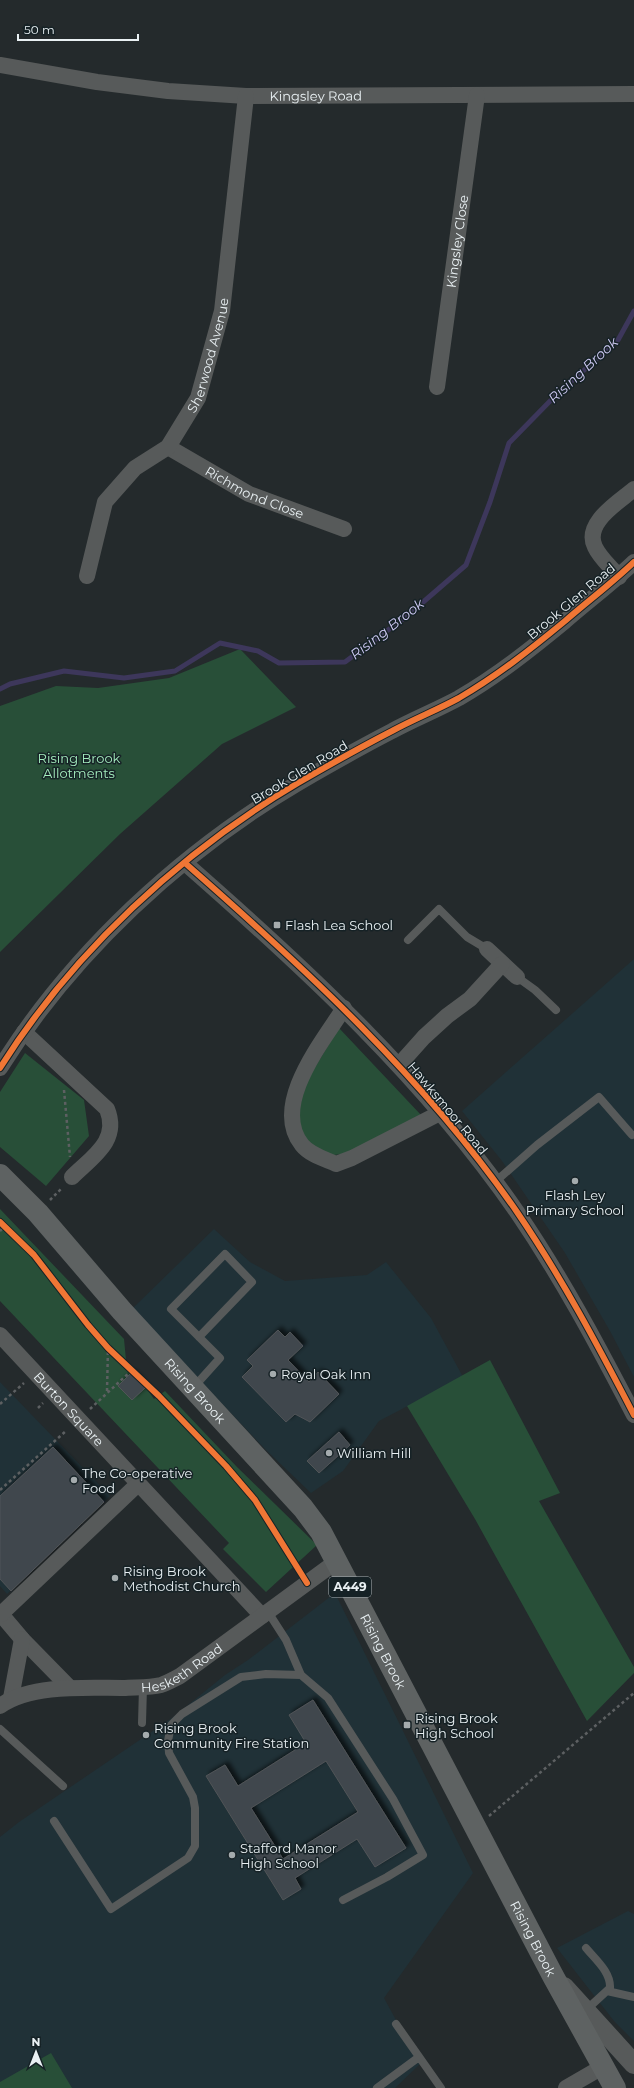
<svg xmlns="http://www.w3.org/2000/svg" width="634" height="2088" font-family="Montserrat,sans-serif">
<defs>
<filter id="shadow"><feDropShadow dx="3.5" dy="-3.5" stdDeviation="2" flood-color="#0009"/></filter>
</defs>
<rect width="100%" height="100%" fill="#242a2c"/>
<path fill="#203137" d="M634,959V1377L610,1331L565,1253L502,1161L462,1111Z
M214,1229L250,1262L285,1281L367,1275L386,1262L431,1318L463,1377L379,1421L343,1471L311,1493L265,1449L132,1309Z
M0,1382L110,1496L7,1594L0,1586Z
M335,1593L473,1873L384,1998L420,2064L395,2088H0V1837L19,1822L172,1718L225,1675L248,1660Z
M628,1911L634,1914V2041L614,2021L557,1948Z"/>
<path fill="#284f38" d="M240,649L296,707L222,744L120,834L0,952V706L56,686L98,688L169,678Z
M339,1028L421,1115L355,1152L327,1156L306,1144L295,1121L301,1090Z
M25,1053L84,1100L89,1136L46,1186L0,1147V1092Z
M0,1209L124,1339L126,1360L154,1399L165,1391L237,1467L317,1545L266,1592L223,1549L229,1543L0,1301Z
M490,1360L560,1493L539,1501L634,1667V1673L587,1721L475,1519L407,1406Z
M51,2053L72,2088H0V2082Z"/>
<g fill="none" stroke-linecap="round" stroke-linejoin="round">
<path stroke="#3d375b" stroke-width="5" d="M0,689L10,684L64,671L124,678L175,671L220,643L258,651L279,663L345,662L407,616L466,565L490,502L509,443L555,396L618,340L634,311"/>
</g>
<path fill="#3f474e" stroke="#515457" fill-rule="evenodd" filter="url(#shadow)" d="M278,1330L285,1337L290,1332L303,1346L288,1360L309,1382L318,1372L339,1394L310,1422L295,1414L286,1422L242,1377L253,1366L247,1360Z
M131,1373L145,1388L132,1400L118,1386Z
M339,1432L350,1445L319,1473L307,1461Z
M53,1447L104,1502L11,1591L0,1579V1496Z
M313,1700L406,1848L375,1867L357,1839L295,1878L301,1889L283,1900L206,1776L225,1765L238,1786L306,1743L289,1715ZM326,1761L358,1812L283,1859L251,1808Z"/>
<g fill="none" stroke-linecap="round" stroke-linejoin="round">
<path stroke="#5d6062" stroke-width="2.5" stroke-dasharray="3 3" stroke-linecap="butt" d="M64,1090L70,1157
M50,1200L62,1188
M0,1231L4,1227
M107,1391L108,1348
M0,1404L24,1383
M38,1408L43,1403
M90,1409L131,1371
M0,1490L67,1430
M489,1816L634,1693"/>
<path stroke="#575a5a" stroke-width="8" d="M408,940L439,909L467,937L487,949
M517,977L535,990L556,1010
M495,1182L537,1145L599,1097L632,1135
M193,1388L220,1358L171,1309L225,1254L252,1282L199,1337
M268,1612L286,1640L301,1675L328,1698L393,1799L423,1855L387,1877L343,1900
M142,1723L143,1687
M0,1729L63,1786
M54,1821L111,1909L188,1858L195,1846V1808L193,1797L169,1753L168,1741L171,1725L182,1714L241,1677L266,1674L301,1675
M586,1948C595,1959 611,1972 610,1988L586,2010
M607,1991L634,1997
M396,2024L441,2088
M377,2088L419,2057"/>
<g stroke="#575a5a" stroke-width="16">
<path id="s1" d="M0,65L97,82L168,91L246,96L634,94"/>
<path id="s2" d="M437,387L477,95"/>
<path id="s3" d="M168,447L249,494L344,529"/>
<path id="s4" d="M87,576L105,502L135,468L168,447L198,398L222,311L246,96"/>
<path d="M619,577C611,567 600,558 595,547C583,523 619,502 634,489"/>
<path d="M185,863C306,969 425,1079 517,1212C562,1278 597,1344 634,1415"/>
<path d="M487,949L517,977"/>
<path d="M344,1008C323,1041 270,1105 302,1145C310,1155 325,1159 336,1164L352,1158L440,1113"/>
<path d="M24,1032L107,1109C120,1141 92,1157 72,1177"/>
<path d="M399,1065L424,1037L447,1016L470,999L502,964"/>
<path d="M0,1068C73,952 181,852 298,783C329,765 361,747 392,731C414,719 437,710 459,698C497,676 531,649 565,621C588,601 612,583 634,562"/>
<path id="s5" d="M0,1335L262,1616"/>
<path d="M0,1613L22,1639L70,1688"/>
<path d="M1,1614L138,1484"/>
<path d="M11,1698L22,1639"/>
<path id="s6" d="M0,1706C31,1684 86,1688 123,1688C135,1687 149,1688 161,1685C167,1683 174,1679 180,1676L337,1561"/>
<path d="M566,2088L604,2066"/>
</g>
<path stroke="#575a5a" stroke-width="20" d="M564,1987L634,2064"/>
<path stroke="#5e6262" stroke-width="22" id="s7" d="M0,1175L38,1213L122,1311L303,1508L321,1532L553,1976L615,2088"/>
<defs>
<path id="cycleway" d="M185,863C306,969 425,1079 517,1212C562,1278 597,1344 634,1415
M0,1068C73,952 181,852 298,783C329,765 361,747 392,731C414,719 437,710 459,698C497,676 531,649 565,621C588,601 612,583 634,562
M0,1222L34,1255L88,1325L108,1348L159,1396L226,1466L255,1500L307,1583"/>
</defs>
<use href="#cycleway" stroke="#162226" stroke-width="8"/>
<use href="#cycleway" stroke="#f07635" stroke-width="6"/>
</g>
<g fill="#a4abad" stroke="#162226" stroke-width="1.5">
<rect x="273" y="921" width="8" height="8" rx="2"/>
<circle cx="575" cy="1181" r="4"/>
<circle cx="273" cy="1374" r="4"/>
<circle cx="329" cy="1453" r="4"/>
<circle cx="74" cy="1480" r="4"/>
<circle cx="115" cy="1578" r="4"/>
<rect x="403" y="1721" width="8" height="8" rx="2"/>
<circle cx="146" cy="1735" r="4"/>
<circle cx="232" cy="1855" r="4"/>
</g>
<g text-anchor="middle" stroke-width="3" stroke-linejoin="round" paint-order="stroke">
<rect fill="#162226" stroke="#aab2b6" stroke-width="1" x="329" y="1577" width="42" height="20" rx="3"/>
<g font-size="12" font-weight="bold" fill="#e9f0f3">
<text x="350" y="1591">A449</text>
</g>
<g font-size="13" fill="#e9f0f3" stroke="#162226">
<text dy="5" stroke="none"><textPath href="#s1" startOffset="318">Kingsley Road</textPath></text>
<text dy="5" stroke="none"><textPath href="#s2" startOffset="147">Kingsley Close</textPath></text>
<text dy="5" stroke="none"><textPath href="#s4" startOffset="262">Sherwood Avenue</textPath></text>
<text dy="5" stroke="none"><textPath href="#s3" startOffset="98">Richmond Close</textPath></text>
<text transform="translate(571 601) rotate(-40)" y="5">Brook Glen Road</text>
<text transform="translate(299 772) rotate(-31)" y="5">Brook Glen Road</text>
<text transform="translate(448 1108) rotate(50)" y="5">Hawksmoor Road</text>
<text dy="5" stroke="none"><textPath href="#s7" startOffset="291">Rising Brook</textPath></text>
<text dy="5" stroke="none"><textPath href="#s5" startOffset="101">Burton Square</textPath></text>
<text dy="5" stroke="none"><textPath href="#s7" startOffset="615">Rising Brook</textPath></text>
<text dy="5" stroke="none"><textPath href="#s6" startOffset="190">Hesketh Road</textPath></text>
<text dy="5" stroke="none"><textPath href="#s7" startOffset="939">Rising Brook</textPath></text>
</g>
<g font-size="13" fill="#a4edbe" stroke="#162226">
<text x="79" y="763">Rising Brook<tspan x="79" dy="15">Allotments</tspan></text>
</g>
<g font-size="13" fill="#e9f0f3" stroke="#162226" text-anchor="start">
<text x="285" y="930">Flash Lea School</text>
<text x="575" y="1200" text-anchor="middle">Flash Ley<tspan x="575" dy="15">Primary School</tspan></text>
<text x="281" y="1379">Royal Oak Inn</text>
<text x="337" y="1458">William Hill</text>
<text x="82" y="1478">The Co-operative<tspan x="82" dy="15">Food</tspan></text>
<text x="123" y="1576">Rising Brook<tspan x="123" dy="15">Methodist Church</tspan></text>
<text x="415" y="1723">Rising Brook<tspan x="415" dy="15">High School</tspan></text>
<text x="154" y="1733">Rising Brook<tspan x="154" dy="15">Community Fire Station</tspan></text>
<text x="240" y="1853">Stafford Manor<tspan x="240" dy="15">High School</tspan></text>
</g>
<g font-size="14" font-style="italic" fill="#cec9f3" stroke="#162226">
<text transform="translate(583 370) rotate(-43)" y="5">Rising Brook</text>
<text transform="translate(387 629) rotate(-38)" y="5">Rising Brook</text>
</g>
</g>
<g transform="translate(36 2052)" stroke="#162226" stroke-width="3" paint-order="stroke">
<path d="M0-3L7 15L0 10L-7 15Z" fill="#e9f0f3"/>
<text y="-6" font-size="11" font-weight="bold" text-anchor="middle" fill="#e9f0f3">N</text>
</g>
<path d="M18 34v6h120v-6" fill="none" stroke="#e9f0f3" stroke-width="2"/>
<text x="24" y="34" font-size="12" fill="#e9f0f3" stroke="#162226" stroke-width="3" paint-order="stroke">50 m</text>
</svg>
